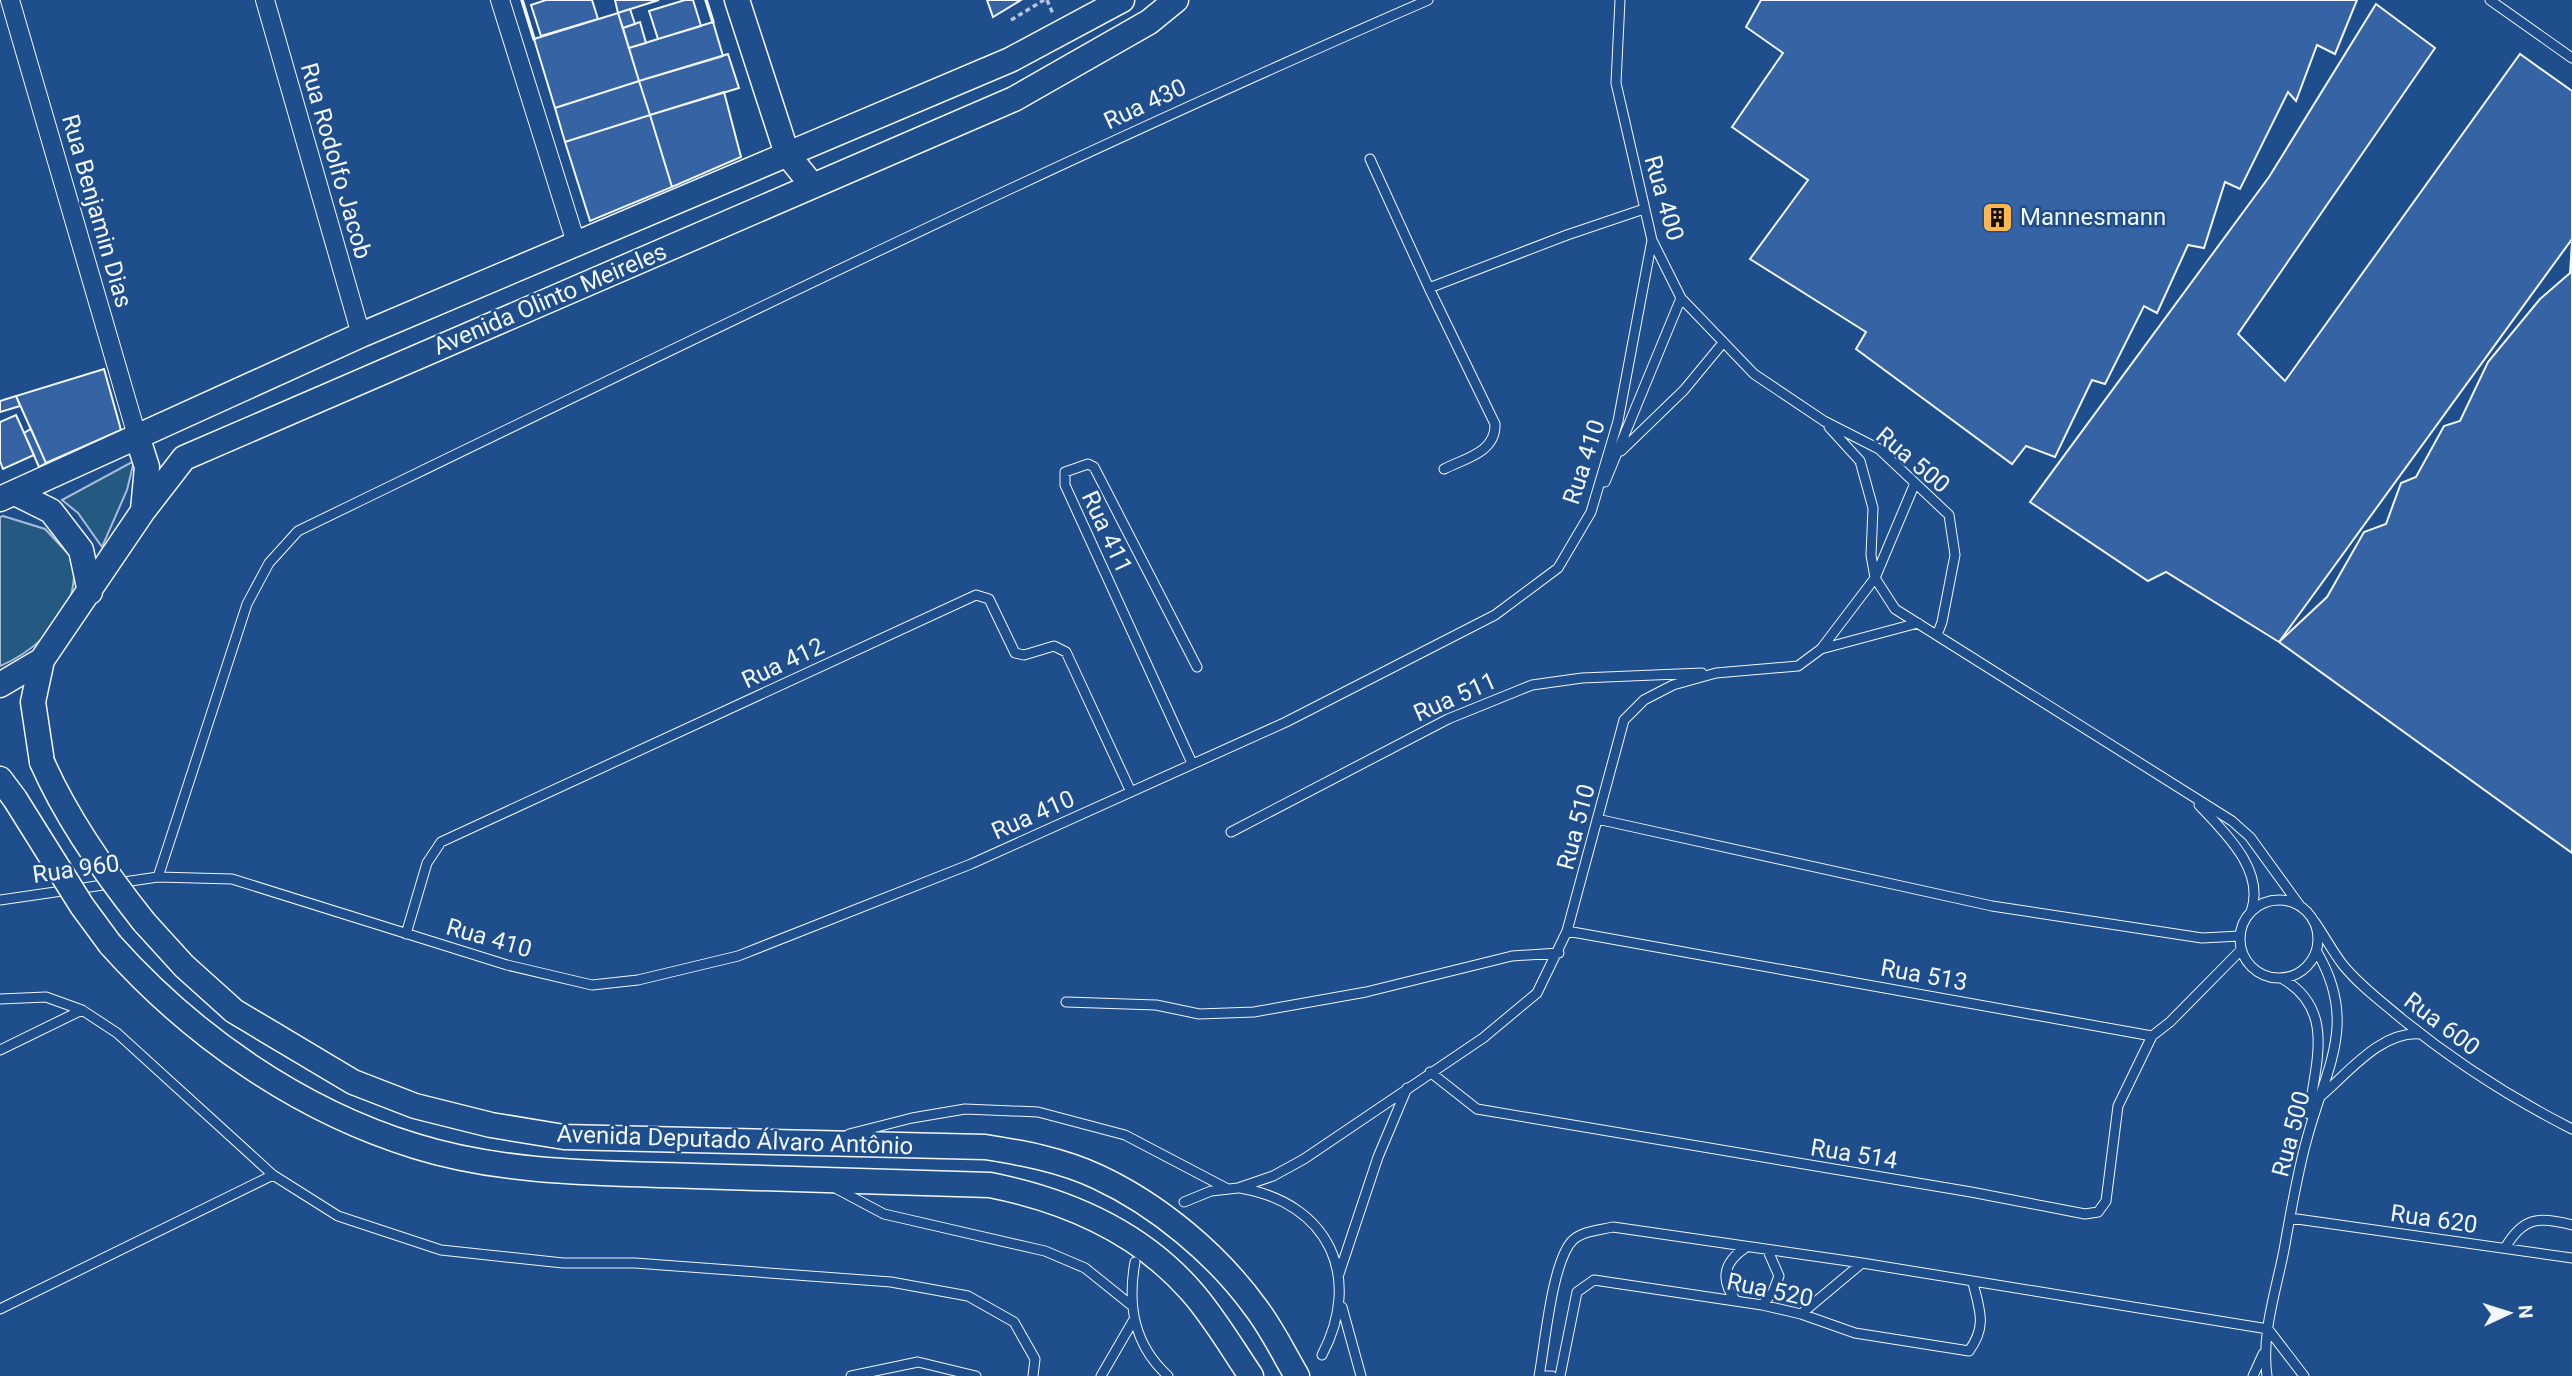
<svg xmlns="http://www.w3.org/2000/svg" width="2572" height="1376" font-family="Roboto,sans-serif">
<rect width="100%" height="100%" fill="#1f4e8c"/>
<path fill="#245a82" stroke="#a8bbd7" stroke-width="2" d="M134,461L127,490L102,547L78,513L62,500Z
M3,516L45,529L76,562C74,573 74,585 71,595C63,626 29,654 0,666V517Z"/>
<path fill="#3563a3" stroke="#f2f6ff" stroke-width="2" d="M546,0H592L598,19L541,36L531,5Z
M615,0H659L618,13Z
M685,0H693L701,26L658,39L649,11Z
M987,0H1021L993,17Z
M1761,0H2357L2335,54L2317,45L2296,101L2288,92L2240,189L2225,182L2204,248L2188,245L2157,313L2144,306L2105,384L2092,380L2055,457L2026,446L2012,464L1856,349L1866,332L1750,259L1808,180L1732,127L1783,53L1746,27Z
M2376,4L2435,48L2238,334L2285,381L2520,54L2572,91V239L2279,642L2166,572L2148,581L2030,502L2269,177Z
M630,9L635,24L623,28L618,13Z
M618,13L639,81L555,108L534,39Z
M640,22L646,43L629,48L623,28Z
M713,22L723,56L639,81L629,48Z
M728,54L739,88L650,115L639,81Z
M639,81L650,115L565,142L555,108Z
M724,92L741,157L672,187L650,115Z
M650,115L672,187L590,221L565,142Z
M2572,242V853L2279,642L2327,597L2364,532L2386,524L2401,483L2416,477L2444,426L2460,421L2488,362L2540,299L2570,273Z
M104,369L121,430L46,463L16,396Z
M16,396L20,406L0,412V401Z
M16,415L34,455L3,469L0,461V422Z
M31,429L46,463L39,467L24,433Z"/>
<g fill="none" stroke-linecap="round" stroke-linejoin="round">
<defs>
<path id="lane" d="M1620,0L1616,83L1652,240L1681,298L1754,374L1824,421L1879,449L1949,515L1955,555L1942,622L1937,635
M2490,0L2572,58
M1370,159L1429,288
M1829,427L1860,461L1873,508L1871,555L1875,578L1895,609L2232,821L2250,837L2300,906
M1621,451L1684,390L1722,344
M1444,469C1466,458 1496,452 1495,424L1429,288L1567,235L1644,209
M1605,482L1681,298
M1821,649L1918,623
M1192,763L1065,485V472L1088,464L1094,467L1197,667
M2199,805C2224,832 2266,870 2251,912
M1597,819L1992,906L2202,938L2240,936
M1231,832L1448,719L1532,685L1582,678L1702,673
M158,877L247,604L269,563L298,531C673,349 1046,166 1428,0
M2240 939a39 39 0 1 1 78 0a39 39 0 1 1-78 0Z
M0,900L158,877L232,879L507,965L592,985L638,980L738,956L971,864L1286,722L1495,615L1558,568L1591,512L1618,421L1652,240
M2314,921C2324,935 2332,951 2343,965C2360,986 2382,1002 2402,1019C2455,1062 2511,1098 2572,1129
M1567,931L2152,1036L2170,1022L2241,950
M406,934L427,863L441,842L976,595L989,599L1015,653L1024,655L1054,646L1066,652L1131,792
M2283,979C2336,1010 2315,1063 2309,1114
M0,999L46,997L82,1010L117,1033L273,1175L338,1216L441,1250L563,1263H635L891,1282L968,1296L1014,1322L1035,1359L1033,1376
M1066,1002L1156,1005L1199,1014L1254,1012L1366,992L1512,956L1559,953
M0,1050L82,1010
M1430,1072L1477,1109L1971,1192L2085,1214L2098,1212L2106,1201L2118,1106L2152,1036
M2322,1095C2349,1072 2381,1031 2420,1034
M849,1134L912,1118L965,1109L1038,1112L1125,1135L1226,1188
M1240,1188C1329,1203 1363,1277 1322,1355
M837,1189L884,1214L1045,1251L1085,1268L1131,1305
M1184,1202L1211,1191L1238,1188L1273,1176L1304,1159L1483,1038L1537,993L1567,931L1624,720L1644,700L1673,685L1716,673L1798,666L1821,649L1875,578L1915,483
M2290,1218L2572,1258
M2505,1248C2523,1217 2539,1216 2572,1225
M1135,1262C1127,1306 1134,1345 1168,1376
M1339,1274L1378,1157L1407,1088
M1736,1301C1720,1280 1723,1263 1745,1248
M1762,1305L1773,1292L1779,1276L1768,1251
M1342,1307L1361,1376
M0,1309L273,1175
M1801,1314L1862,1263
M2268,1329L2304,1376
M851,1376L918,1362L976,1376
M1101,1376L1133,1321
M1539,1376C1545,1345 1552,1260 1573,1240C1583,1231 1600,1230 1613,1227L1862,1263L2268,1329
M1541,1376H1552
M1560,1376L1577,1292L1594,1280L1762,1305L1801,1314L1855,1333L1969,1351C1987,1326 1980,1311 1973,1283
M2253,1376L2263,1354
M2267,1376C2261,1334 2276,1291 2284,1250C2291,1212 2297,1173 2308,1135C2327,1066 2358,1022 2317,952"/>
<path id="street" d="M10,0L137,436
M265,0L361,335
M500,0L576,243"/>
<path id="secondary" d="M737,0L787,154L812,185
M137,436L147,467L143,510
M15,493L51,511L81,550L90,592
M0,499L361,335L1010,60L1122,0
M0,685L42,660L143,511L184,458L1014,99L1149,22L1176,0
M42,762L33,702L42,660
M0,779L15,799
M144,922L184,966L234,1011L353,1082L415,1106L491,1125L564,1137L985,1147C1023,1153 1062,1160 1098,1177C1158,1205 1217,1254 1256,1308C1272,1329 1284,1354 1297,1376
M110,944C191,1035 298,1110 415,1146C504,1174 602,1173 694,1176C793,1179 891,1182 990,1185C1065,1200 1140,1232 1192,1292C1214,1317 1232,1348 1251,1376"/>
</defs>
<use href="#lane" stroke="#f2f6ff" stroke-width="11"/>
<use href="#street" stroke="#f2f6ff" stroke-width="20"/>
<use href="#secondary" stroke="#f2f6ff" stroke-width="27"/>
<path stroke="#b3c4dc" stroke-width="3.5" stroke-dasharray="5 3.5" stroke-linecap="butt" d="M1047,0L1053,14
M1011,20L1044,0"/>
<use href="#lane" stroke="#1f4e8c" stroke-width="9"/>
<use href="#street" stroke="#1f4e8c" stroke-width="18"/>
<use href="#secondary" stroke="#1f4e8c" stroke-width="24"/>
<defs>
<path id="secondary-bridge" d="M42,762C67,819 105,873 144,922
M15,799L82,906L110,944"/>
</defs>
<use href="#secondary-bridge" stroke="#f2f6ff" stroke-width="27" stroke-linecap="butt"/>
<use href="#secondary-bridge" stroke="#1f4e8c" stroke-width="24"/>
<path stroke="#f2f6ff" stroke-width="3.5" d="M522,0L534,39
M706,0L713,22"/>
</g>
<defs>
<symbol id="building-square" viewBox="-11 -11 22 22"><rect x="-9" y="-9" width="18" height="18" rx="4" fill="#ffb74d" stroke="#1f4e8c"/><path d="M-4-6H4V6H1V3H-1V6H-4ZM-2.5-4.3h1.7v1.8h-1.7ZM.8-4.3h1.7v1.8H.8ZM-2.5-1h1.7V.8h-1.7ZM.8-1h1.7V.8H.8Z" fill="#111"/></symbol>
</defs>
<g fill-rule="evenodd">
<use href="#building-square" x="1980" y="200" width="35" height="35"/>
</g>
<g text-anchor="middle" stroke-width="5" stroke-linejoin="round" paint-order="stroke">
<g font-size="24" fill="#f2f6ff" stroke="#1f4e8c">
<text transform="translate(1145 104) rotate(-25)" y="8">Rua 430</text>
<text transform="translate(336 161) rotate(74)" y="8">Rua Rodolfo Jacob</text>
<text transform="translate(1664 198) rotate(74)" y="8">Rua 400</text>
<text transform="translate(97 211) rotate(74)" y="8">Rua Benjamin Dias</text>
<text transform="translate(550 299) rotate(-23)" y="8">Avenida Olinto Meireles</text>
<text transform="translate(1913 460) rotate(40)" y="8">Rua 500</text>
<text transform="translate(1584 462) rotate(-72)" y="8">Rua 410</text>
<text transform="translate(1107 532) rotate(65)" y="8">Rua 411</text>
<text transform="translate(783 663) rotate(-25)" y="8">Rua 412</text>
<text transform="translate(1455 697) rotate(-24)" y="8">Rua 511</text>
<text transform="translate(1033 815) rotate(-24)" y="8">Rua 410</text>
<text transform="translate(1576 827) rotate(-75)" y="8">Rua 510</text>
<text transform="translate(76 869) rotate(-8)" y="8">Rua 960</text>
<text transform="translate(489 938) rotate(16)" y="8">Rua 410</text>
<text transform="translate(1924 975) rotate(10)" y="8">Rua 513</text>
<text transform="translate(2442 1024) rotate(37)" y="8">Rua 600</text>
<text transform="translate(2291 1134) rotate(-75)" y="8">Rua 500</text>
<text transform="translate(735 1140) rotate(2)" y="8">Avenida Deputado Álvaro Antônio</text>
<text transform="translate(1854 1154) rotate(9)" y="8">Rua 514</text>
<text transform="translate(2434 1219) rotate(8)" y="8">Rua 620</text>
<text transform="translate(1770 1290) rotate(12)" y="8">Rua 520</text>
</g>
<g font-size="24" fill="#f2f6ff" stroke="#1f4e8c" text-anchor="start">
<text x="2020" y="225">Mannesmann</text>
</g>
</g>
<g transform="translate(2509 1313) rotate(86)" stroke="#1f4e8c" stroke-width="5" paint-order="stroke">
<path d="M0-5L12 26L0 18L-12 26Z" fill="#f2f6ff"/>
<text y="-10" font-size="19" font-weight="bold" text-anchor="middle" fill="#f2f6ff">N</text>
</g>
</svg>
